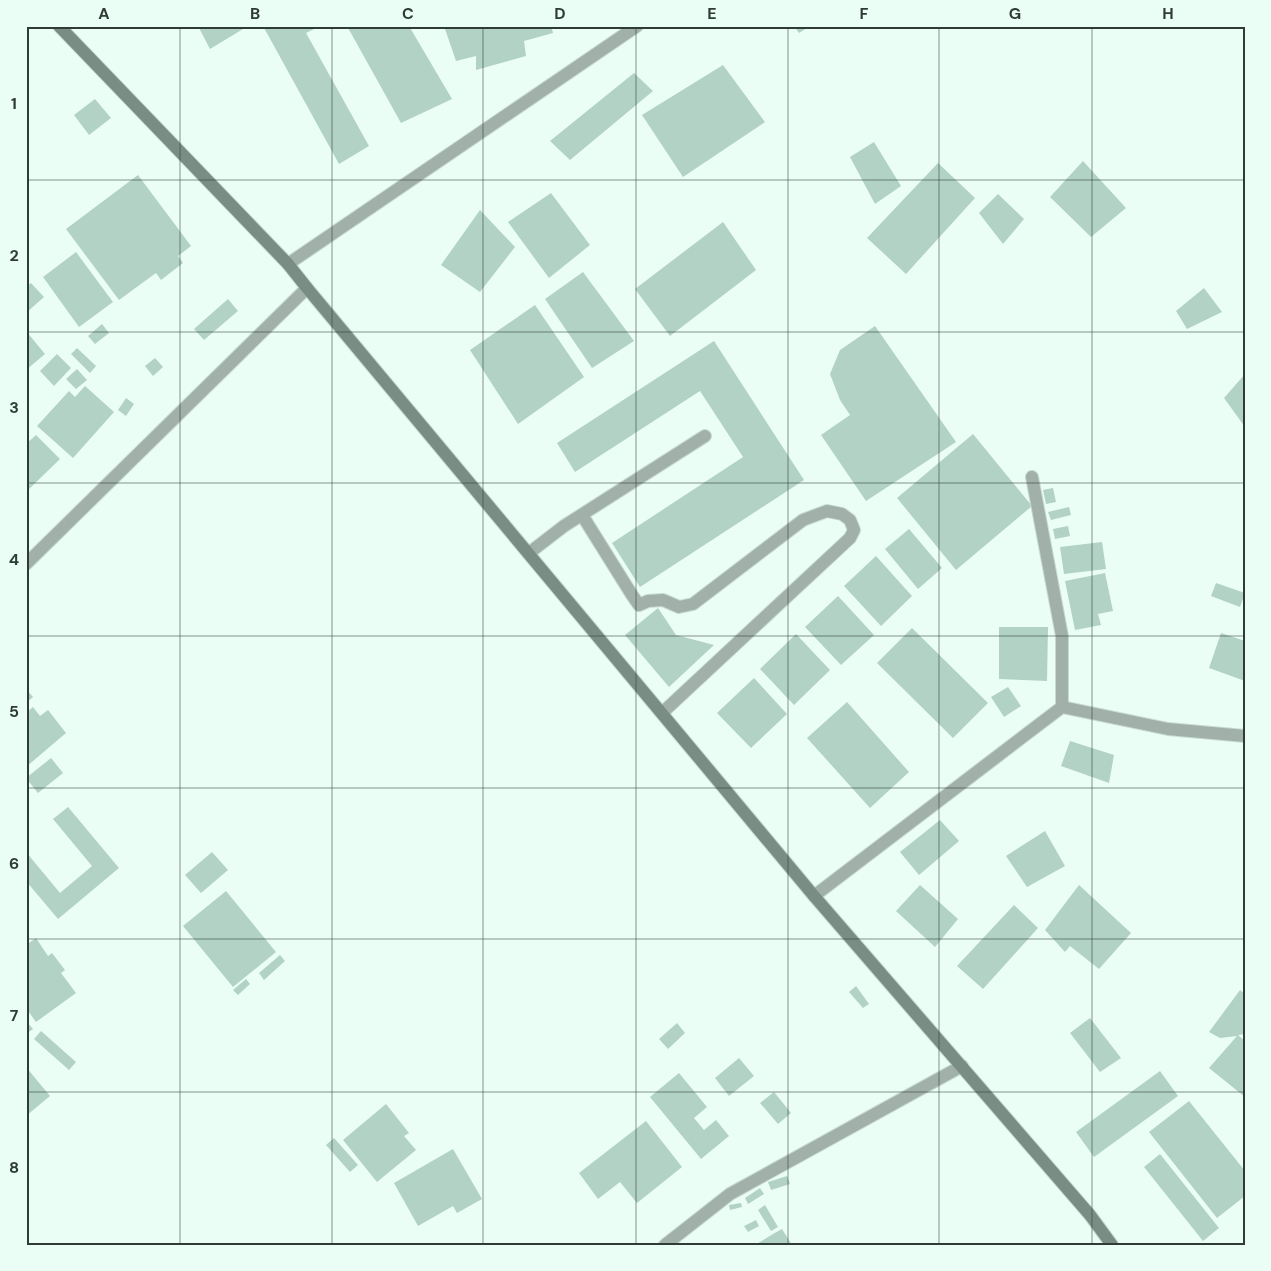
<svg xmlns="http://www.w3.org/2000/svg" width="1271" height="1271" font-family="'DM Sans',sans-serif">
<rect width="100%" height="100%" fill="#eafef5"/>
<path fill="#b1d2c4" d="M198,26H248L210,49Z
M263,26H320L306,33L369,146L339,164Z
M347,26H409L452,99L401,123Z
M444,26H551L553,33L524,41L526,56L476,70V56L456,61Z
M794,26H810L799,33Z
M723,65L765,122L683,177L642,115Z
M634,73L653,91L570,160L550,141Z
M95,99L111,118L89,135L74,115Z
M874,142L901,186L875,204L850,157Z
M1083,161L1126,208L1091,237L1050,197Z
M938,163L975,198L906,274L867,238Z
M138,175L191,246L178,256L183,263L161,280L156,273L119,300L66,229Z
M551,193L590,245L549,278L508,222Z
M998,194L1024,219L1003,244L979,213Z
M480,210L515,247L480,292L441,265Z
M723,222L756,270L670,336L635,289Z
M76,252L113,302L79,327L43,277Z
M583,272L634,341L592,368L545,299Z
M31,283L44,297L26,313V287Z
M1204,288L1222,312L1187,329L1176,311Z
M228,299L238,311L204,340L194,329Z
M535,305L584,377L518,424L470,350Z
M102,324L109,333L95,344L88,336Z
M875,326L956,442L866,501L821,435L850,415L840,400L830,374L840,350Z
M26,331L45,354L26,370Z
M714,341L804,480L640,587L612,543L743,457L700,391L575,472L557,443Z
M77,348L96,366L90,373L71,354Z
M57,354L71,368L54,386L40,371Z
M155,358L163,367L153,376L145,366Z
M77,369L87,380L76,389L66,379Z
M1245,374V427L1224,398Z
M85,386L114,412L73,458L37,426L69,391L75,397Z
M126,398L134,404L126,416L118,410Z
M973,434L1032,506L956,570L897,498Z
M36,435L60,459L26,492V444Z
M1053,488L1056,502L1046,504L1043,490Z
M1069,507L1071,515L1051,520L1048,512Z
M1068,526L1070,536L1055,539L1053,529Z
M909,529L942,568L918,589L885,549Z
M1102,542L1106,569L1064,574L1060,547Z
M876,556L912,596L881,626L844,586Z
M1105,573L1113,611L1098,614L1101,625L1075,630L1065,581Z
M1216,583L1245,593L1240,607L1211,596Z
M838,596L874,635L841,665L805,627Z
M658,608L676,635L714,645L669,687L625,635Z
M999,627H1048L1047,681L999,679Z
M912,628L988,703L953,738L877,663Z
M1221,633L1245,641V681L1209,668Z
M796,634L830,670L794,705L760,669Z
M754,678L787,714L751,748L717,713Z
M1008,687L1021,706L1004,717L991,697Z
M26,689L33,697L26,703Z
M847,702L909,772L870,808L807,738Z
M33,707L40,716L48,710L66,733L26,767V713Z
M1070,741L1114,755L1109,783L1061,766Z
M51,758L63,773L38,793L26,778Z
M68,807L119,868L58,919L26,881V852L60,893L92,866L53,819Z
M940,820L959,841L919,875L900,852Z
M1045,831L1065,866L1027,887L1006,856Z
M212,852L228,870L201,893L185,875Z
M920,885L958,919L935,947L896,911Z
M1079,885L1131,933L1099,969L1070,946L1065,952L1045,930Z
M226,891L276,952L233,987L183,926Z
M1014,905L1038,928L983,989L957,966Z
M36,938L48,956L52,953L65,970L61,973L76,993L36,1022L26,1008V945Z
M280,955L285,961L264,980L259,973Z
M246,979L250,984L238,995L233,990Z
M856,986L869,1004L863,1008L849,992Z
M1240,990L1245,994V1034L1238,1035L1245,1041V1097L1209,1068L1237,1036L1220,1038L1209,1032Z
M1090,1018L1121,1058L1100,1072L1070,1033Z
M26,1021L33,1029L26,1034Z
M677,1023L685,1033L668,1049L659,1039Z
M41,1031L76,1062L69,1070L34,1039Z
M739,1058L754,1076L729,1096L715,1078Z
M26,1067L50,1096L26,1116Z
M1160,1071L1178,1096L1094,1157L1076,1132Z
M679,1073L707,1107L694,1118L704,1130L716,1120L729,1136L701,1159L650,1097Z
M774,1092L791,1113L778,1124L760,1103Z
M1189,1101L1245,1171V1196L1217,1218L1149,1132Z
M386,1104L409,1133L404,1136L416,1150L377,1182L343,1140Z
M646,1121L682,1167L637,1203L620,1182L598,1199L579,1173Z
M334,1138L358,1165L350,1172L326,1145Z
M453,1149L482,1199L457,1213L453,1206L418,1226L394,1183Z
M1160,1154L1219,1228L1203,1241L1144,1167Z
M787,1176L790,1184L771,1190L768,1182Z
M760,1188L764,1194L748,1204L745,1198Z
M741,1203L742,1207L730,1210L729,1205Z
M765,1205L778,1227L771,1231L758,1210Z
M756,1220L759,1226L748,1232L744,1226Z
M782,1229L792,1245H755L773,1234Z"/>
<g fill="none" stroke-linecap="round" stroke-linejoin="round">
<defs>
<path id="lane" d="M582,515L632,595L639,605L648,601L663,600L679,607L693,604L803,520L827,511L842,514L850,520L854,530L850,538L662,713
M529,553L564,526L705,436"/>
<path id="street" d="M288,264L637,26
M1032,477L1062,636V707
M26,564L307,288
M814,896L1062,707L1168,729L1245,736
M665,1245L730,1194L962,1066"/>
<path id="secondary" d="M59,26L288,264L307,288L814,896L1090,1215L1112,1245"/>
</defs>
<use href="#lane" stroke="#c8dbd3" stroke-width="14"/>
<use href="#street" stroke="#c8dbd3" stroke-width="14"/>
<use href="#secondary" stroke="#c8dbd3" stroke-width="14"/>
<use href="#lane" stroke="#a2b0aa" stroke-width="12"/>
<use href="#street" stroke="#a2b0aa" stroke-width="12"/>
<use href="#secondary" stroke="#798d85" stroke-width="12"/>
</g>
<path fill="none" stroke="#2e3b36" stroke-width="1" stroke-opacity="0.55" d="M180,26V1245M332,26V1245M483,26V1245M636,26V1245M788,26V1245M939,26V1245M1092,26V1245M26,180H1245M26,332H1245M26,483H1245M26,636H1245M26,788H1245M26,939H1245M26,1092H1245"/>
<rect width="1271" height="1271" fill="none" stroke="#eafef5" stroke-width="55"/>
<rect x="28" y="28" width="1216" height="1216" fill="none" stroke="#2e3b36" stroke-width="2"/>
<g font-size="16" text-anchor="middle" font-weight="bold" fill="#2e3b36">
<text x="104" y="19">A</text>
<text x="255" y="19">B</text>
<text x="408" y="19">C</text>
<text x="560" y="19">D</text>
<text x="712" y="19">E</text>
<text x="864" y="19">F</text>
<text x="1015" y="19">G</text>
<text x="1168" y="19">H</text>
<text x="14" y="109">1</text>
<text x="14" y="261">2</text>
<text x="14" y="413">3</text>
<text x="14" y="565">4</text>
<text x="14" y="717">5</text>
<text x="14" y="869">6</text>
<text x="14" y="1021">7</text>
<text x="14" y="1173">8</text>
</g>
</svg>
